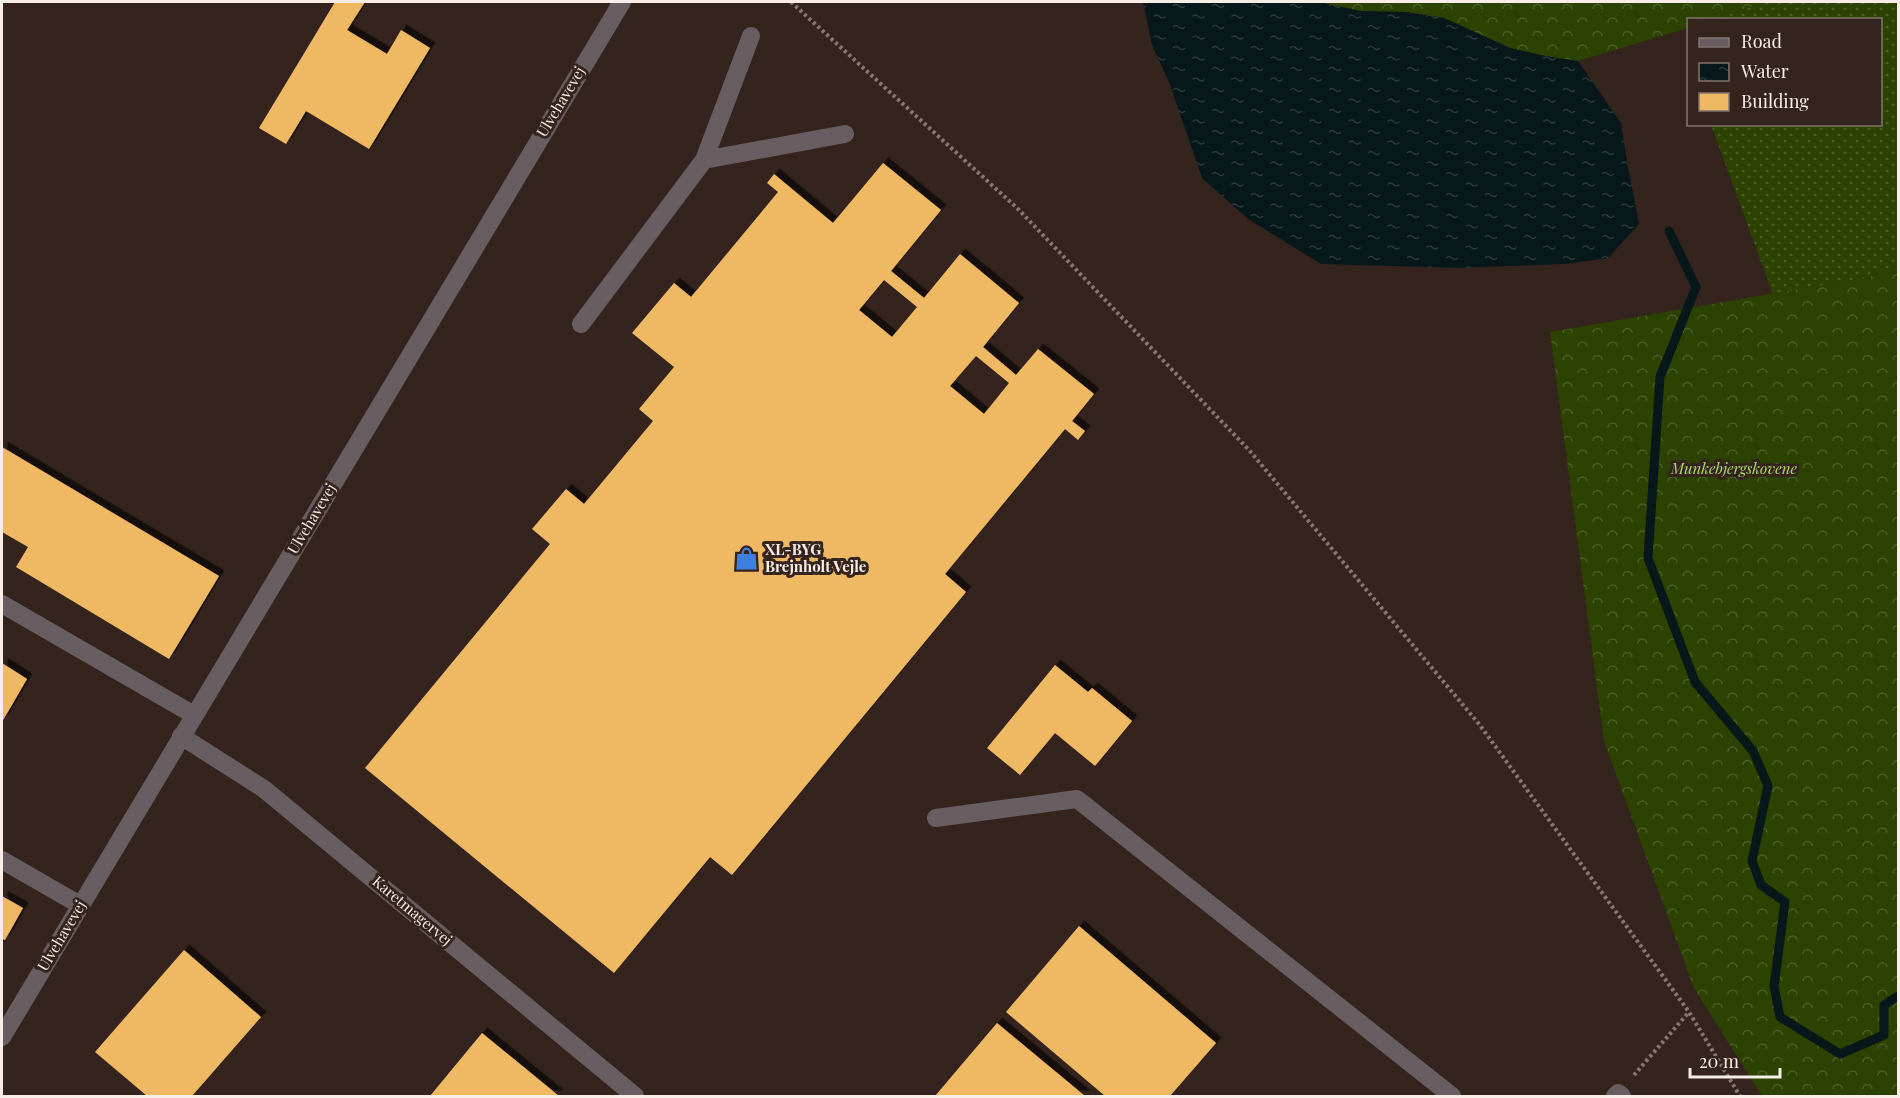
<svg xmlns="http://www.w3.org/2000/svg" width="1900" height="1098" font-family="'Playfair Display',serif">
<defs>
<pattern id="grass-dots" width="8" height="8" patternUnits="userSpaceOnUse" patternTransform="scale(1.5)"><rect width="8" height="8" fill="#2b4201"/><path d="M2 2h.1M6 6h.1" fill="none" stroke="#4a5e26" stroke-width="1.8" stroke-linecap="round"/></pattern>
<pattern id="forest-crowns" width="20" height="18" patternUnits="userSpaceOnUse" patternTransform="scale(1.5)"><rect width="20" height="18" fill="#2b4201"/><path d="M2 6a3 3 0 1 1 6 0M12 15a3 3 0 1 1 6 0" fill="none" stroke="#4a5e26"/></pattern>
<pattern id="water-ripples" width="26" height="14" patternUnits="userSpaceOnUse" patternTransform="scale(1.5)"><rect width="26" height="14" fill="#061819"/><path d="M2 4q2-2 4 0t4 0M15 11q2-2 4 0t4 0" fill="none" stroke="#2b3a3a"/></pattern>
<filter id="shadow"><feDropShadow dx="5.5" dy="-5.5" stdDeviation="0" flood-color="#0009"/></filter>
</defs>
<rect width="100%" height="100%" fill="#35241d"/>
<path fill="url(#grass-dots)" d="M1766,2H1898V265L1869,277L1773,294L1711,125L1880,124V20L1713,19Z"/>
<path fill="url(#forest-crowns)" d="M1319,2H1766L1713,19L1688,20V28L1578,61L1545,56L1510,48L1444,18L1406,12L1360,11Z
M1898,265V1096H1762L1694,988L1604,741L1550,332L1869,277Z"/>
<path fill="url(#water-ripples)" d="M1143,2H1319L1360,11L1406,12L1444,18L1510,48L1545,56L1578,61L1621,123L1628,167L1639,224L1608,258L1565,264L1459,268L1321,264L1248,219L1202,178L1169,82L1152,45Z"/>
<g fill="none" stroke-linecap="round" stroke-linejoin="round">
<path stroke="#061819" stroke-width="9" d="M1669,231L1696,287L1660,377L1648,558L1695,682L1753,751L1768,786L1752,861L1761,885L1785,902L1774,986L1780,1017L1840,1054L1884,1035V1005L1898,996"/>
</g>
<path fill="#efb964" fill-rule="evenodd" filter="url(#shadow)" d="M335,2H365L347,30L387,54L401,30L430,48L369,149L306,111L286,144L259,128Z
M883,163L941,210L891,271L924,298L960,254L1019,303L983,347L1016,375L1038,349L1094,394L1072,421L1085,431L1078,440L1065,429L945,574L966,592L732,875L710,857L614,973L365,768L550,544L532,529L566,489L584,504L653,421L639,409L674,367L632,333L674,283L691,297L778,192L767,183L774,174L833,223ZM884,280L917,307L892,337L859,310ZM976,356L1009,383L984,414L950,386Z
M2,447L219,576L169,659L16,567L28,547L2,532Z
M2,663L27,679L2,722Z
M1055,665L1088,692L1092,688L1132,721L1095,766L1055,733L1020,775L987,748Z
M2,896L23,908L5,940L2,939Z
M1079,926L1216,1043L1170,1096H1105L1006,1012Z
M184,950L261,1017L192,1096H147L95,1052Z
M997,1023L1085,1096H935Z
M482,1033L559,1096H430Z"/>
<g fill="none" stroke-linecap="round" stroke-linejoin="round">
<path stroke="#867871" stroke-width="4" stroke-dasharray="3 3" stroke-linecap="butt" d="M791,2L1017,208L1249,450L1479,724L1689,1012L1740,1096
M1634,1075L1689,1012"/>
<path stroke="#685e61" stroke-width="18" d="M704,160L751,36
M581,324L704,160L845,134
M2,604L194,715
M181,736L264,789L635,1096
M936,818L1077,799L1452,1096
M2,860L80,905
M2,1037L622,2
M1615,1096L1618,1093L1622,1096"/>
</g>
<defs>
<symbol id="shop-bare" viewBox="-9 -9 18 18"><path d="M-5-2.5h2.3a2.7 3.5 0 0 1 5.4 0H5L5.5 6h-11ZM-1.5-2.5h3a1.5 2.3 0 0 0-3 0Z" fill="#3f7fe0" stroke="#35241d" stroke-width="2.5" paint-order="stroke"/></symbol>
</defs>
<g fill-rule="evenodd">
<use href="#shop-bare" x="730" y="542" width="33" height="33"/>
</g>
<g text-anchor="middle" stroke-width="6" stroke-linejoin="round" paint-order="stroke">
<g font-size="15" fill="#f9ede8" stroke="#35241d">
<text transform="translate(561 102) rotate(-59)" y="5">Ulvehavevej</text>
<text transform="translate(312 519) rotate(-59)" y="5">Ulvehavevej</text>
<text transform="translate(412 911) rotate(40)" y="5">Karetmagervej</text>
<text transform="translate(62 936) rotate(-59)" y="5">Ulvehavevej</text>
</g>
<g font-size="15" font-style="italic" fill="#abdc6c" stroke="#35241d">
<text x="1734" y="474">Munkebjergskovene</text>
</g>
<g font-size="15" font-weight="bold" fill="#f9ede8" stroke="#35241d" text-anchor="start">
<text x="765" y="555">XL-BYG<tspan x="765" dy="17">Brejnholt Vejle</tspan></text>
</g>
</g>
<rect width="1900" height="1098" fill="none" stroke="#f9ede8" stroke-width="6"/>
<rect x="1687" y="18" width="195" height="108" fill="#35241d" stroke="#83746e" stroke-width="1.5"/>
<rect x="1699" y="38" width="30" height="9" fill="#685e61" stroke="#83746e" stroke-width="1.5"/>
<text x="1741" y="48" font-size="18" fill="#f9ede8">Road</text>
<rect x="1699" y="63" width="30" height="18" fill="url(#water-ripples)" stroke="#83746e" stroke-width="1.5"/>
<text x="1741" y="78" font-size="18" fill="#f9ede8">Water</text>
<rect x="1699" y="93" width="30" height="18" fill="#efb964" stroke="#83746e" stroke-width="1.5"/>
<text x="1741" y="108" font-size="18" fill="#f9ede8">Building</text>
<path d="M1690 1068v9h90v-9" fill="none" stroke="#f9ede8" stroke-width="3"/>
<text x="1699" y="1068" font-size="18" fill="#f9ede8" stroke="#35241d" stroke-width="4.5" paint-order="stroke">20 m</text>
</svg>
